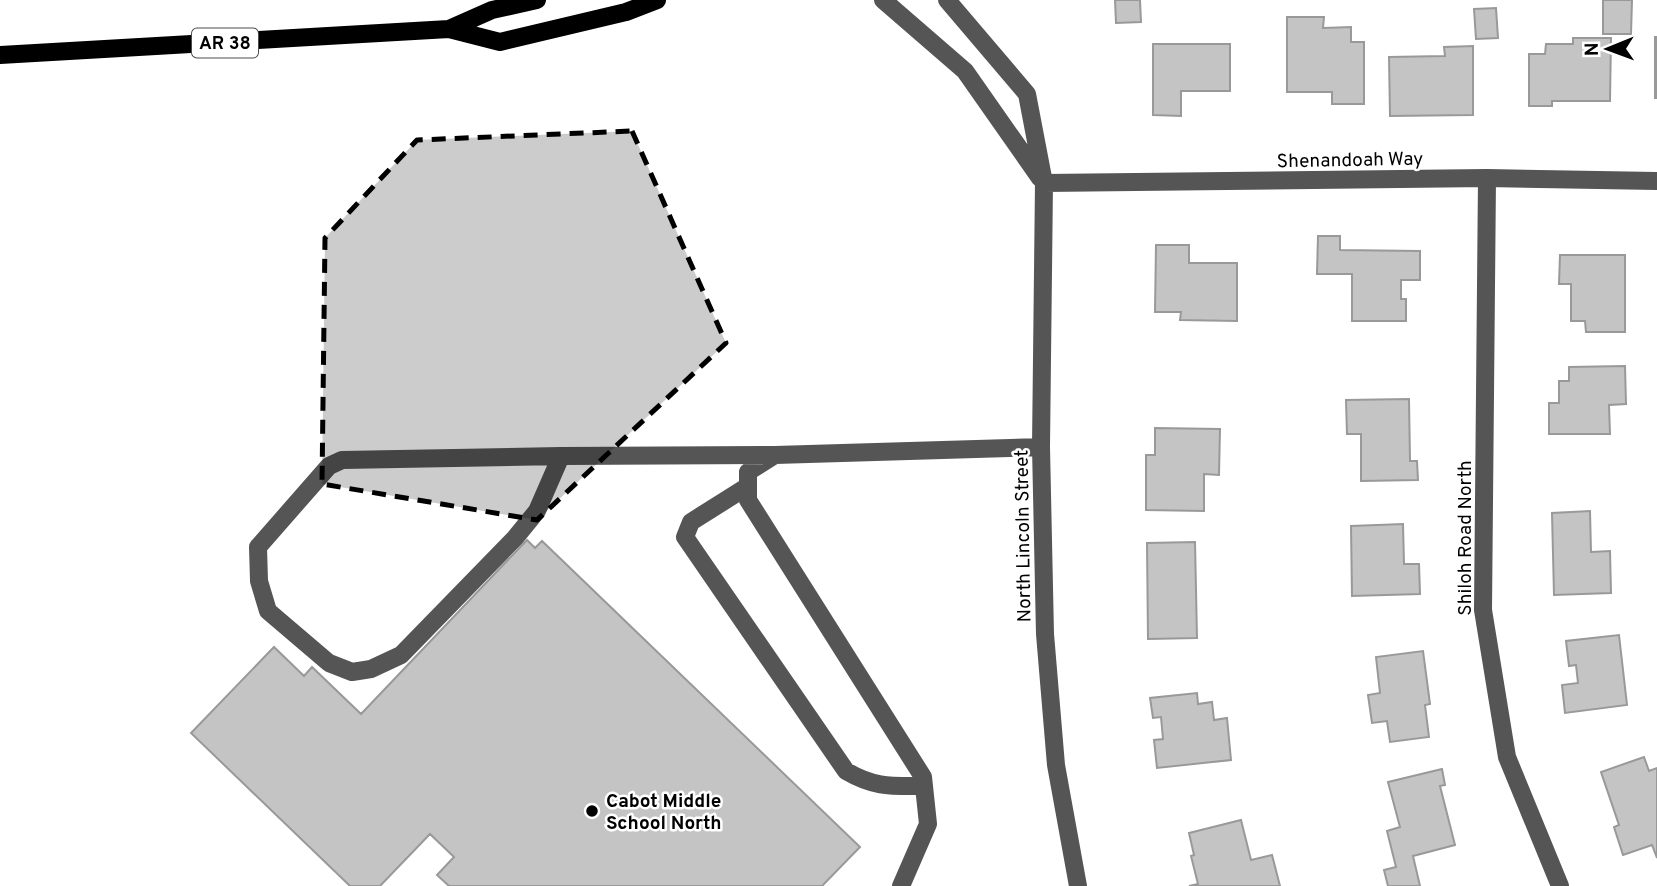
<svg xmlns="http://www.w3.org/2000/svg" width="1657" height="886" font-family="Overpass,sans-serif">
<rect width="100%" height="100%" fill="#fff"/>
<path fill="#c4c4c4" stroke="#999" stroke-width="2" d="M1115,0H1140L1141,22L1116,23Z
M1603,0H1632L1631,34H1603Z
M1496,8L1498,38L1476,39L1474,9Z
M1287,17H1324L1323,28L1351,27V42H1364V104H1332V92H1287Z
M1655,37H1657V98H1655Z
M1573,38H1611L1610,101H1552V106H1529V54H1545L1546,44H1573Z
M1153,44H1230V91H1181V116L1153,115Z
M1473,46V115L1390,116L1389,57L1445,56L1444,47Z
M1318,236H1340V250L1420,251V280H1401V299H1406V321H1352V274H1317Z
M1156,245H1189V263H1237V321L1180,320L1181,312H1155Z
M1560,255H1625V332H1586L1585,321H1571V284H1559Z
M1625,366L1626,404L1609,405L1610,434H1549V403H1559V381H1569V367Z
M1409,399L1410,461H1417L1418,480L1361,481V434H1347L1346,400Z
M1155,428L1220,429L1219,475L1204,474V511L1146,510V455H1155Z
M1590,511L1591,552L1610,551L1611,593L1554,595L1552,513Z
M1403,524L1404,564H1419L1420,594L1352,596L1351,526Z
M527,540L535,548L542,541L860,847L822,886H449L437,875L454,857L430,834L380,886H350L191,733L274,647L304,676L312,667L361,714Z
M1195,542L1197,638L1148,639L1147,543Z
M1619,635L1627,705L1565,713L1562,685L1578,683L1576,665L1569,666L1566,641Z
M1423,651L1430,704L1425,705L1429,737L1390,742L1387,721L1372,723L1368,695L1380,693L1376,657Z
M1197,693L1198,704L1212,702L1214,720L1227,718L1231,760L1157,768L1154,740L1163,739L1161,717L1153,718L1150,698Z
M1644,757L1649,771L1657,768V858L1652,845L1623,855L1614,827L1619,825L1601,772Z
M1442,769L1445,785L1440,786L1455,845L1413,856L1420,886H1388L1384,870L1396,867L1387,831L1400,827L1388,782Z
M1241,820L1251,860L1272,855L1280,886H1189L1198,884L1191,856L1194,855L1189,833Z"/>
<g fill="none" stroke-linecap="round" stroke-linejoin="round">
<path stroke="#555" stroke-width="18" d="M883,0L965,71L1040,178
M947,0L1027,94L1044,183L1041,447L1045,634L1056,765L1078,886
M1487,178L1483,610L1507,757L1560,886
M1044,183L1487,178L1657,181
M561,456L537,511L515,538L401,655L371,669L352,672L329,663L268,611L259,581L258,547L329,466L342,460L561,456L775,455
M748,486L691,522L685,537L846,771C875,788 892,786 924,786
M901,886L928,824L923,777L748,500V472L775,455L1041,447"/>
<path stroke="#000" stroke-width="18" d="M449,29L492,10L537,0
M0,55L449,29L500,42L626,12L657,0"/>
</g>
<path fill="#000" fill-opacity="0.2" stroke="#000" stroke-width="5" stroke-dasharray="14 9" stroke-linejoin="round" d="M632,131L726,343L537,520L322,484L325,238L417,140Z"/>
<circle fill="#000" stroke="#fff" stroke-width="2.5" cx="592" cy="811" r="7"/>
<g text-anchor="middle" stroke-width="5" stroke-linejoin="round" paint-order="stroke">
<rect fill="#fff" stroke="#4c4c4c" stroke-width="2" x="192" y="28.5" width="66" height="29" rx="5"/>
<g font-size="18" font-weight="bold" fill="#000">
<text x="225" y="49">AR 38</text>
</g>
<g font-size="19" fill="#000" stroke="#fff">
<text transform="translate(1350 159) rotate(-1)" y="7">Shenandoah Way</text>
<text transform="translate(1022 536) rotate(-91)" y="7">North Lincoln Street</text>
<text transform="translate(1464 538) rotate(-90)" y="7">Shiloh Road North</text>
</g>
<g font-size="19" font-weight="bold" fill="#000" stroke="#fff" text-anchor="start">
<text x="606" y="807">Cabot Middle<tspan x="606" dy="22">School North</tspan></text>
</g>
</g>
<g transform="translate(1608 49) rotate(269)" stroke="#ffffff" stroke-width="5" paint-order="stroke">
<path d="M0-5L12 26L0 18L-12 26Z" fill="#000000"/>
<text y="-10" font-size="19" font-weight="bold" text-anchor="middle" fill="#000000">N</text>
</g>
</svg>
